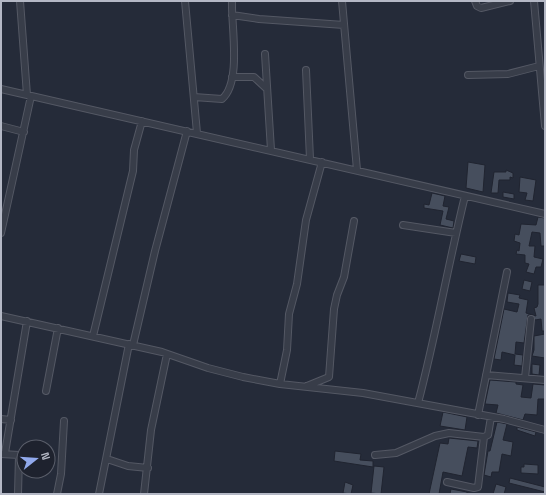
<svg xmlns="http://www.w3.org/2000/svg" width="546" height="495" font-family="'Space Grotesk',sans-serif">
<rect width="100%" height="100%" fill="#252b39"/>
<path fill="#464e5d" stroke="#202430" d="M468,162L485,165L483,192L466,188Z
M506,170L513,173V178L510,177V180H499L498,193H491L494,172H506Z
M520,177L536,180L533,201L525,200L527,193L519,192Z
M503,192L514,194V199L503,197Z
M432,193L445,196L443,206L449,207L446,219L454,221L453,228L440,225L443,211L424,208V204L429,205Z
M538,217L545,218V246H541L540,233L532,232L529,246H535L534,257L543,259L541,267H536L534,274L526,272L529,264L525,263V255L516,254L517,250L519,251L520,243L514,241L515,234L519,235L521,224L536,225Z
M461,254L476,257L475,264L459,261Z
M524,280L532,282L530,291L522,289Z
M538,285H545V331H542L541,319L535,320L533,315H528L524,343L516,342L515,354L523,355L522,366L514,365L515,355L502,352L501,360L494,359L504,309L517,312L519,304L507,302L508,293L520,295L519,298L528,300L526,313L536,316L534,308L537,307L538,304Z
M545,334V358L532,356L534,350V336Z
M532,364L540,365L539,375L532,374Z
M490,380L516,382V384L523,385L521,397L531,398L533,384L545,385V399H538L537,415L525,414L523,420L496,413L498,405L485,404Z
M443,412L467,417L465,430L440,426Z
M497,422L507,424L503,440L513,442L511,456L502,454L499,472H492L491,477L484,475L488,451H490Z
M517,427L536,432L535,436L517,430Z
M449,438L478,441L477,448L468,447L462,476L443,472L439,494H429L440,443L448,444Z
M335,451L361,454L360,460L373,461V467L334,461Z
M524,464L538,465V474L521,473V467H524Z
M374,466L384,467L381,494L371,493Z
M510,478L545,487V492L509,483Z
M345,482L353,485L351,494L343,493Z
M496,484L506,487L504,494H493Z
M451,489L467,492V494H450Z"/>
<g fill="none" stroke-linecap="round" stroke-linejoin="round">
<defs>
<path id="minor" d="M20,1L27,95
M185,1L197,133
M342,1L357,170
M475,1L477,6L481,8L510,1
M534,1L545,126
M232,15L259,19L344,25
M265,54L271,150
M306,70L310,159
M468,75L508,74L539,66
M232,77H254L267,89
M1,89L545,214
M194,97L222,99C242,82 231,25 232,1
M1,126L24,132
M403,225L456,233
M1,233L31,96
M1,316L162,352L208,368L243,377L280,384L363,393L504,419L545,430
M93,336L133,171L134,150L142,121
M133,345L155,251L187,131
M486,375L545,380
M525,378L531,319
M280,384L287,350L289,314L297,284L306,220L322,162
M307,386L329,377L334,309L337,295L344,277L354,221
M46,391L58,328
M418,403C436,335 448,265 465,196
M478,415L507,272
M1,419L11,420
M5,453L27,321
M1,454L19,455L18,494
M375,455L396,453L435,436L449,433L484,437L488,435L491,417
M107,459L128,466L148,468
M447,482L474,488L478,487L484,437
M57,494L61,474L64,421
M99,494L129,344
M144,494L151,430L167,354"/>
</defs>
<use href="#minor" stroke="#545864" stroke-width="8"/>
<use href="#minor" stroke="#383d49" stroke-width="6"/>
</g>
<rect width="546" height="495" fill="none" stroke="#b4b8c5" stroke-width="4"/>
<g transform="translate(36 459) rotate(73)"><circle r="19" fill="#1e222e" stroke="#5a5e6a"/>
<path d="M0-3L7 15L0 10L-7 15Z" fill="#91a9ec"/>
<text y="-6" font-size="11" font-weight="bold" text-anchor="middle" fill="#b4b8c5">N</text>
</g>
</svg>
